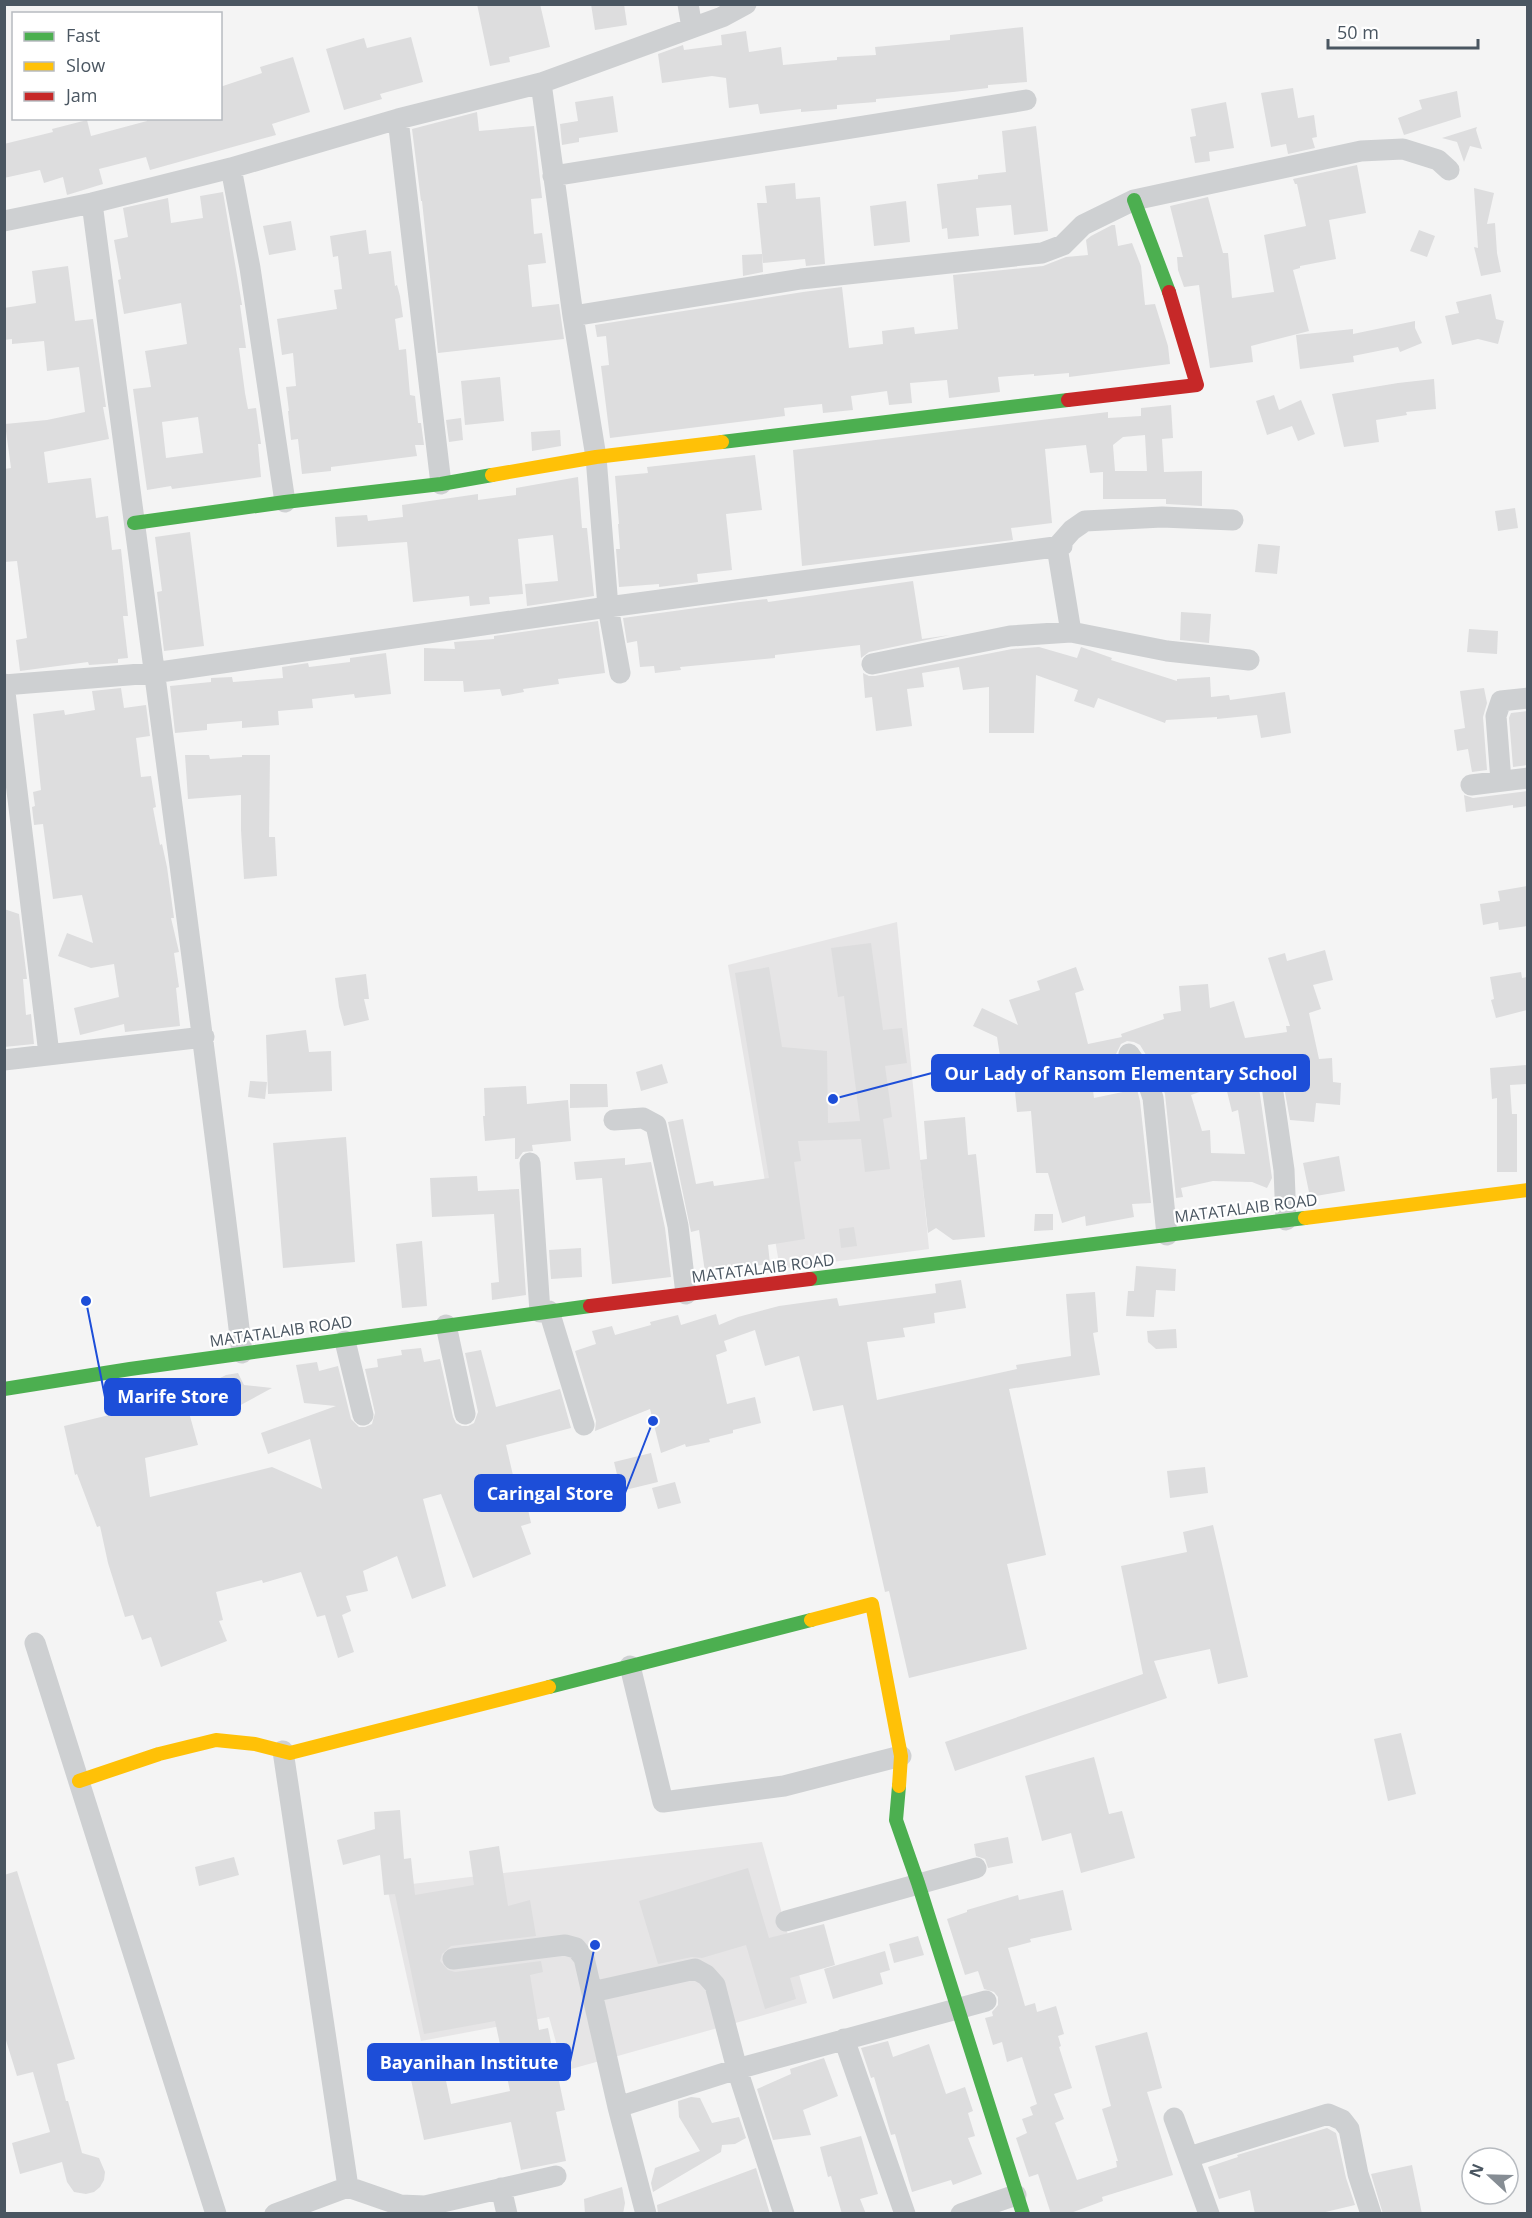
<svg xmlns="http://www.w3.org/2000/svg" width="1532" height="2218" font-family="'Open Sans',sans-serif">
<rect width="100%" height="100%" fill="#f4f4f4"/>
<path fill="#e6e5e6" d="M897,922L929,1249L780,1269L728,965Z
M762,1842L807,2003L564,2071L549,2017L421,2041L387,1887Z"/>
<path fill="#ddddde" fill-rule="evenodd" d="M477,4H540L550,47L509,57L510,62L490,66Z
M591,4H624L627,25L595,30Z
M1023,27L1027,82L988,85V88L953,92L876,99V102L837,105V109L801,112V109L760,114L758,104L729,108L726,78L712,76L662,83L658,54L683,45L684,50L722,45L721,35L746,31L749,52L781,47L783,65L837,60V57L876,55L875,47L950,40V35Z
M411,37L423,82L380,94L382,99L344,110L326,49L364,38L367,48Z
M293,57L310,112L272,124L276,135L150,170L146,157L99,169L103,184L67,195L63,177L44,183L40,170L4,178V144L53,132L52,129L87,120L91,136L147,121V118H220V87L262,73L260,67Z
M1293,88L1298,118L1314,115L1317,137L1312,138L1315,148L1288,154L1286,144L1271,147L1261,93Z
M1457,91L1461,117L1404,135L1398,118L1422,109L1419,100Z
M613,96L618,132L579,138V142L562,145L560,124L578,121L575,102Z
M1226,102L1234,148L1209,152L1210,161L1195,163L1190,137L1196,136L1191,109Z
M477,112L479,131L534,126L542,198L531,199L534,234L542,233L546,263L528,265L532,307L559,304L564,339L438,353L422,201H421L412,129Z
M1036,126L1048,231L1014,235L1011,205L976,208L979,236L948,239L947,228L942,229L937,184L978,179V175L1006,172L1002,131Z
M1477,127L1476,130L1482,149L1470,146L1464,162L1457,142L1442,138Z
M1357,165L1366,213L1329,220L1336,259L1300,266V268L1293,270L1309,331L1251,346L1253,362L1210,368L1199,285L1184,287L1178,270L1177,257H1183L1170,206L1208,197L1223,253H1228L1232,298L1274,292L1264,235L1306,226L1297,184H1295L1293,179Z
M795,183L796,199L820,197L825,264L806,266L805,259L763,263L757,203H767L765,186Z
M1474,188L1494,193L1487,224L1495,223L1497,253L1501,272L1481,276L1474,247L1478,248Z
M223,192L242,305H240L246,348H239L245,393L248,409L256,408L261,444H258L261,477L172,489L171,486L147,490L133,389L151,387L145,351L187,344L181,303L124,314L118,280L121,279L114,240L128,237L123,208L168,198L171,223L203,218L200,196ZM198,417L203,453L166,458L162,422Z
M906,201L910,242L874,246L870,206Z
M291,221L296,250L269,255L263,226Z
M1112,225H1115L1118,246L1132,243L1141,266L1145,305L1155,304L1168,346L1170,364L1069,377V373L1034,376V374L998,377L1000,392L949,398L947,380L910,383L912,403L889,405L887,391L851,396L853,410L823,413L822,404L784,408L785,416L610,438L601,366L609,365L606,336L597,337L595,325L803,292L842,287L849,348L883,344L882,331L914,327L915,334L958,329L953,275L1043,266L1066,257L1088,255L1086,240L1091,236Z
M366,230L369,254L391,251L395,286L397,285L400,296L403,317L395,319L399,350L406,349L410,395L415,396L418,423H421L424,445H415L417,456L331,467V471L302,474L298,439L291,440L288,411H289L286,387L296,386L293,353L282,355L277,319L337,309L334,290L342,289L338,256L333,257L330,236Z
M1419,230L1435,236L1427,257L1410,251Z
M762,254L763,272L743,276L742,255Z
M68,266L75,321L93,319L106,407H103L109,439L44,452L48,483L91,478L96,518L108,516L112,550L121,549L128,616H123L128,658L118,659V663L89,665L88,662L20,671L16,640L27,638L17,561L4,562V469L11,468L5,424L47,420L85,412L79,367L47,371L44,341L12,344V339L4,340V308L36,303L32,271Z
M1491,294L1496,319L1504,321L1498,344L1478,339L1452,345L1445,316L1459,313L1456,302Z
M1415,321V328L1422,343L1400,352L1398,347L1353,356L1354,362L1300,369L1296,335L1353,329V334Z
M500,377L504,421L465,425L461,381Z
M1434,379L1436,409L1406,412L1407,415L1376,420L1379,442L1344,447L1332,394L1398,383Z
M1274,395L1279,410L1301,400L1315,434L1298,441L1292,426L1267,435L1256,401Z
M1171,405L1173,438L1162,439L1164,472L1202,471V506L1166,504V499H1103V472L1090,473L1086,445L1045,449L1052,523L1011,528L1013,540L802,566L793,450L1108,412V418L1141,416V408ZM1145,435L1147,471H1115L1113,445L1123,437Z
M461,418L463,440L449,442L446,420Z
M560,430L561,446L532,451L531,432Z
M755,455L762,510L726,514L732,570L697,574L698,582L659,587V584L619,587L616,549H620L618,524H619L615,476L648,473L647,467Z
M578,477L582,528H587L594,596L527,606L525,584L558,581L553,535L518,539L523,594L489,597L490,604L470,606L469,596L413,602L407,542L337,547L335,517L367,515L368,521L403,517L402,505L478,494V500L516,495V488Z
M1515,508L1518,528L1498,531L1495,511Z
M190,532L204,646L164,651L157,592L162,591L155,537Z
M1258,544L1280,546L1277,574L1255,572Z
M913,581L922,639L950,635L869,652L861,658L860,645L775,655V658L680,667L681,670L655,673L654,666L640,667L637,641L627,643L623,618L740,602L767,599L768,602Z
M1181,612L1211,614L1209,643L1180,640Z
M598,621L605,673L558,679L559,684L523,689L524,692L502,696L500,689L464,692L463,681H424V648L455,649L454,642L494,639V636Z
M1469,629L1498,631L1497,654L1467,652Z
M1039,647L1077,658L1081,647L1112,658L1111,660L1177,681V679L1210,677L1211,697L1229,695L1230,700L1285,692L1291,733L1261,738L1257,715L1217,719V717L1166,720L1165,723L1098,698L1094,708L1074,701L1078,690L1036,675L1034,733H989V687L963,690L959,667L922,673L924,687L907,689L912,726L876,731L872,697L865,698L863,673L869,676H875L1012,649Z
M386,653L391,694L355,698L354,694L312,699L313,708L278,711L279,725L242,728V721L207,724V730L175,733L170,686L211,682V678L232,677L233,682L283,678L282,667L308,663L309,667L350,662V658Z
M121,688L124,708L146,705L150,736L136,738L141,777L151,776L156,807L153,808L160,845L162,844L167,867L174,918H171L179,952L174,953L179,987L176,988L180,1026L125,1032L124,1024L80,1035L74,1008L119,997L114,964L91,968L58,956L67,933L93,943L82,895L53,899L43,824L34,825L32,807L35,806L33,792L41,790L33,714L64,710L65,715L95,710L92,691Z
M1484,688L1487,703L1483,717L1487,770L1472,772L1468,749L1457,751L1454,730L1465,728L1460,691Z
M1527,711V765L1513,767L1509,718L1511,713Z
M185,755H209L210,759L242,757V755H270L269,837H275L277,876L244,879L241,830V795L188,799Z
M1527,791V806L1513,808V805L1466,812L1464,795L1473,798Z
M1527,886V926L1499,930L1498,922L1483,925L1480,904L1500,901L1498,891Z
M4,909L19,914L27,979H23L26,1015L31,1014L34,1044L4,1047Z
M871,943L883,1030L902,1028L907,1063L885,1066L892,1117L883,1119L890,1169L865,1172L861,1139L798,1141L801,1161L794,1162L805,1239L768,1245L770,1264L705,1272L699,1230L691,1232L668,1122L683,1119L696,1184L713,1181L714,1186L769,1178L735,973L769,967L782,1047L827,1051L828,1123L860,1121L844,996L838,997L831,948Z
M1325,950L1333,980L1313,985L1321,1009L1309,1013L1319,1059L1332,1058L1333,1082L1341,1083L1340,1105L1316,1103L1314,1122L1290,1120L1280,1065L1274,1060H1268L1262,1062L1257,1074L1272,1178L1267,1188L1252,1182L1213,1181L1181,1188L1183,1197L1176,1198L1165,1094L1157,1073L1140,1045L1134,1042L1127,1041L1121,1044L1116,1054L1110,1056L1112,1063L1090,1067L1094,1098L1137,1089L1140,1101L1151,1203L1132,1204L1134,1217L1086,1226L1085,1216L1062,1223L1048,1173H1036L1031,1111L1017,1112L1014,1082L962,1088L960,1067L1001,1062L997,1037L973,1026L982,1008L1018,1025L1009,1000L1040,990L1037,981L1076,967L1084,990L1075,993L1088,1044L1122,1037L1121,1034L1164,1019L1163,1014L1181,1011L1179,986L1208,984L1210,1008L1234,1001L1245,1038L1287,1032L1286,1026H1290L1268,958L1285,953L1287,961ZM1225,1083L1232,1112L1238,1110L1245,1154L1211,1153L1210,1130L1202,1131L1191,1095Z
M1521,972L1522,978L1527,977V1010L1496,1018L1491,1000L1494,999L1490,977Z
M366,974L369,999H364L369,1020L344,1026L339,1007L335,978Z
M306,1030L309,1052L331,1051L332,1091L268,1094L266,1035Z
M662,1064L668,1083L641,1091L636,1072Z
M1527,1065V1084L1510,1085L1512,1114H1517V1172H1497V1098L1492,1099L1490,1068Z
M250,1081L267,1082L265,1099L248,1097Z
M570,1084H607L608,1107L570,1108Z
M526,1086L527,1104L568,1100L571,1141L532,1145L533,1151L523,1152L518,1159H515V1138L485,1141L483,1116H485L484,1088Z
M965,1117L968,1155L976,1154L985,1237L953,1240L936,1228L928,1233L920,1160L927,1159L924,1121Z
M346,1137L355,1262L283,1268L273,1143Z
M1339,1156L1345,1191L1310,1197L1303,1163Z
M625,1158V1165L651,1162L665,1228L671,1277L612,1284L602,1178L576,1180L574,1162Z
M477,1176L478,1191L519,1189L526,1295L492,1300L491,1283L499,1282L494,1214L432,1217L430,1178Z
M1035,1214H1053V1230L1034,1231Z
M854,1227L857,1246L841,1248L839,1229Z
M422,1241L427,1306L402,1308L396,1244Z
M581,1248L582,1277L551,1279L549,1250Z
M1136,1266L1176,1269L1175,1291L1156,1290L1154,1317L1126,1316L1128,1291H1134Z
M961,1280L966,1308L934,1313L935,1323L903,1328L905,1337L867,1342L877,1400L1017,1369L1016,1365L1071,1356L1066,1294L1095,1292L1098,1332L1093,1333L1100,1375L1009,1389L1046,1555L1007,1564L1027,1649L909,1678L889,1591L885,1592L843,1405L813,1411L799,1356L765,1366L755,1330L724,1341L727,1351L716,1355L727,1404L755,1397L761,1423L733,1430V1433L709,1439L710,1442L686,1447L685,1444L661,1453L650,1409L595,1431L596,1421L575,1351L596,1344L592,1331L612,1326L615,1335L651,1325L650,1322L678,1315L681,1325L716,1314L719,1325L738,1317L779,1306L837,1298L839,1306L936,1293L935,1284Z
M1176,1329L1177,1348L1156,1349L1148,1342L1147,1331Z
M421,1348L424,1362L440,1359L453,1417L456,1423L462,1426H468L474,1423L478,1412L465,1353L481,1350L496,1407L560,1389L571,1428L506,1445L518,1497L525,1496L531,1523L521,1526L531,1554L473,1578L441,1494L423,1499L446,1586L412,1599L397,1556L363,1571L368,1591L346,1596L351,1611L342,1615L354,1652L338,1658L325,1615L317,1617L301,1572L263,1583L262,1580L216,1592L223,1620L219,1621L227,1641L161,1667L151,1637L142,1640L133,1615L125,1617L108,1563L100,1526L97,1527L77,1474L75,1475L64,1426L171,1400L176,1412L188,1409L198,1445L145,1458L150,1497L272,1467L322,1489L310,1439L268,1454L261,1433L336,1406L304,1403L296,1365L317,1362L319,1371L338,1366L351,1419L359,1427H365L372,1424L375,1413L365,1369L378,1367L377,1359L402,1355L401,1350Z
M238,1373L244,1385L272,1388L226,1413L210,1383L226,1375Z
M651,1453L658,1482L621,1491L614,1462Z
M1205,1467L1208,1493L1170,1498L1167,1471Z
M675,1482L681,1503L658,1509L652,1488Z
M1213,1525L1248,1677L1218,1684L1210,1649L1154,1661L1167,1698L955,1771L945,1742L1143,1674L1121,1566L1187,1552L1183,1532Z
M1401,1733L1416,1794L1388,1801L1374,1739Z
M1094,1757L1109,1814L1122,1811L1135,1858L1081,1873L1071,1833L1042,1841L1025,1776Z
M400,1810L404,1859L411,1858L415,1895L474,1885L469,1851L499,1846L508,1906L530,1900L536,1936L451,1946L442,1954L440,1961L448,1970L455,1972L541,1961L543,1972L530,1975L539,2030L548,2028L565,2110L556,2112L566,2161L521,2170L511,2122L424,2140L405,2052L438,2044L451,2104L510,2091L495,2021L424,2034L395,1894L384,1895L380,1855L343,1865L337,1840L375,1829L374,1812Z
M1008,1837L1013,1863L988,1868L985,1859L976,1856L974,1844Z
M234,1857L239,1875L199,1886L195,1867Z
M748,1868L769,1938L824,1924L835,1965L790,1978L796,1999L765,2009L746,1945L702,1958L692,1957L658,1964L639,1901Z
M17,1871L75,2059L57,2064L66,2101H68L82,2153L99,2158L105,2172L104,2180L100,2187L94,2192L86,2194L74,2192L67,2182L62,2162L20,2174L12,2143L50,2132L33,2072L17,2076L4,2034V1875Z
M1063,1890L1072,1930L1030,1939L1031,1942L1008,1948L1025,2006L1035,2003L1037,2012L1056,2006L1064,2034L1058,2036L1061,2046L1059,2047L1072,2088L1054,2094L1064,2119L1055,2123L1077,2180L1117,2167L1116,2161H1118L1102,2109L1111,2106L1095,2046L1147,2032L1162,2088L1147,2092L1173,2175L1102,2197L1103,2201L1068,2214H1051L1038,2174L1029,2177L1016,2138L1027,2133L1022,2119L1033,2115L1030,2107L1037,2104L1022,2057L1007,2062L1002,2042L993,2045L985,2018L993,2016L992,2012L998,2005V1997L994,1992L984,1989L978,1971L965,1975L947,1919L967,1912V1910L1018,1895L1019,1900Z
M918,1936L924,1955L894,1963L889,1944Z
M885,1951L890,1970L880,1973L883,1984L833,1999L824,1969Z
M888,2041L893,2057L929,2044L946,2094L965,2087L973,2111L968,2113L975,2136L968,2138L982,2174L953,2185L951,2180L912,2192L895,2134L891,2135L874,2077L871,2078L861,2048Z
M824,2058L838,2096L803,2110L811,2135L773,2140L757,2089L791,2074L790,2069Z
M691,2097L700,2098L712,2123L739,2117L746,2138L735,2144L722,2145L721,2152L653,2192L651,2183L655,2168L700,2151L679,2117L678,2101Z
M1327,2128L1336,2133L1346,2178L1355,2205L1317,2214H1255L1250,2190L1219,2199L1208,2167L1238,2157L1237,2155Z
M861,2136L878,2194L860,2199L866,2214H842L831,2176L828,2177L820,2147Z
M1412,2165L1422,2214H1383L1371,2174Z
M756,2168L770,2214H658L657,2205Z
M622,2187L625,2203L623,2214H585L584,2199Z"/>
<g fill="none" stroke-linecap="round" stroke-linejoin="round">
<path stroke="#ced0d2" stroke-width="21" d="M688,4L692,28
M541,83L573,316L596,457L608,607L620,673
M398,119L441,484
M231,168L250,268L285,502
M553,176L1026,100
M92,203C142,586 196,969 242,1353
M4,221L92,203L231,168L398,119L541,83L722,17L746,4
M573,316L801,279L1042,253L1063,245L1083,225L1134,200L1361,151L1403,149L1438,160L1449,170
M1071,632L1167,651L1249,660
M872,664L1010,636L1071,632L1057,547L1072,530L1085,521L1162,517L1233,520
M4,684L49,1054
M4,685L153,673L608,607L1062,546
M1501,781L1496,716L1501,701L1528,698
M1471,785L1528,778
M1129,1054L1147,1080L1153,1098L1167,1235
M4,1060L204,1037
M1270,1072L1284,1170L1286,1220
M614,1120L643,1118L656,1125L678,1226L686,1294
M530,1163L540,1312
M549,1311L584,1425
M446,1325L465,1414
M345,1341L363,1415
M35,1643L216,2214
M630,1666L663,1802L784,1786L901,1756
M283,1751L348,2187
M786,1921L976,1868
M453,1959L565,1945L576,1948L584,1958L618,2107L646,2214
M592,1992L695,1969L706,1975L715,1985L737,2069L784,2214
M844,2039L905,2214
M618,2107L737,2069L986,2001
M1174,2118L1209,2214
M1189,2157L1328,2114L1342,2120L1349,2129L1358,2174L1371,2214
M501,2188L507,2214
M275,2214L348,2187L400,2205L425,2206L556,2176
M961,2214L1016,2195"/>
<path stroke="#4caf50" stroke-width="14" d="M1134,200L1169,292
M722,442L1068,400
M134,523L285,502L441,484L492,475
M810,1279L1305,1218
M4,1389L130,1369L590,1306
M549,1687L811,1620
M899,1786L896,1820L918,1883L1023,2214"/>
<path stroke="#ffc107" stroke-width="14" d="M492,475L596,457L722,442
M1305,1218L1528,1190
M811,1620L872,1604L901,1756L899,1786
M79,1781L159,1754L216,1740L255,1744L290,1753L549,1687"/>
<path stroke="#c62828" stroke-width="14" d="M1068,400L1197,385L1169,292
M590,1306L810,1279"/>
</g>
<g text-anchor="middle" stroke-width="4.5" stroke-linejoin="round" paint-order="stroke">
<g font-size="16" fill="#4a5661" stroke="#fff">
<text transform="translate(1246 1208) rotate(-7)" y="6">MATATALAIB ROAD</text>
<text transform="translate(763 1268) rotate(-7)" y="6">MATATALAIB ROAD</text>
<text transform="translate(281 1331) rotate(-8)" y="6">MATATALAIB ROAD</text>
</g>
</g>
<path fill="none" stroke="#1d4ed8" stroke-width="2" d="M833 1099L932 1073M86 1301L105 1397M653 1421L625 1493M595 1945L570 2062"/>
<g fill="#1d4ed8" stroke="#fff" stroke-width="2">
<circle cx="833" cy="1099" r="6"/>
<circle cx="86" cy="1301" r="6"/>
<circle cx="653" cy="1421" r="6"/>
<circle cx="595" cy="1945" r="6"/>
</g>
<g fill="#1d4ed8" stroke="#1d4ed8" stroke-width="2">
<rect x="932" y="1055" width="377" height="36" rx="6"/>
<rect x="105" y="1379" width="135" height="36" rx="6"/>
<rect x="475" y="1475" width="150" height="36" rx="6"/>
<rect x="368" y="2044" width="202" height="36" rx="6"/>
</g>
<g font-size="18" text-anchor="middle" font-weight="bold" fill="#fff">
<text x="1121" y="1080">Our Lady of Ransom Elementary School</text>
<text x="173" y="1403">Marife Store</text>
<text x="550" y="1500">Caringal Store</text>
<text x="469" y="2069">Bayanihan Institute</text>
</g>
<rect width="1532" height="2218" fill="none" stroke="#4a5661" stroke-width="12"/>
<rect x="12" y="12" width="210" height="108" fill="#ffffff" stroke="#b7bbc0" stroke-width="1.5"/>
<rect x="24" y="32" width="30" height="9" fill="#4caf50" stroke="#b7bbc0" stroke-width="1.5"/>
<text x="66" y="42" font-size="18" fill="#4a5661">Fast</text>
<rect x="24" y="62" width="30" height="9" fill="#ffc107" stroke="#b7bbc0" stroke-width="1.5"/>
<text x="66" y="72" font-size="18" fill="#4a5661">Slow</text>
<rect x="24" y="92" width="30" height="9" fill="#c62828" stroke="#b7bbc0" stroke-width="1.5"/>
<text x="66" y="102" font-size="18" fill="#4a5661">Jam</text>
<g transform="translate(1490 2176) rotate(292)"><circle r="28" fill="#ffffff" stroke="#b7bbc0" stroke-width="1.5"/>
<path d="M0-4.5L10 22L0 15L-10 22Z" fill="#868d94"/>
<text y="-9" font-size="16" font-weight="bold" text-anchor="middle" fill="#4a5661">N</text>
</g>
<path d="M1328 39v9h150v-9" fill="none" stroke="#4a5661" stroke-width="3"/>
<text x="1337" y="39" font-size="18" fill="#4a5661" stroke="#ffffff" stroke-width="4.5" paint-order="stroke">50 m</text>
</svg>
